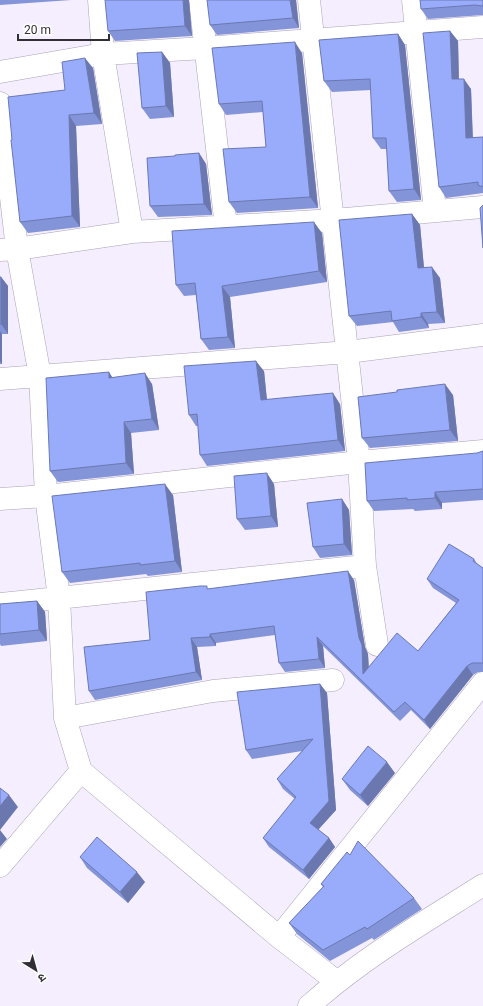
<svg xmlns="http://www.w3.org/2000/svg" width="483" height="1006" font-family="Roboto,'Noto Sans Devanagari',sans-serif">
<rect width="100%" height="100%" fill="#f5eefe"/>
<g fill="none" stroke-linecap="round" stroke-linejoin="round">
<defs>
<path id="street" d="M99,0L103,54L132,232
M200,0L226,227
M309,0L359,462L365,566L377,645
M413,0L435,211
M0,72L103,54L205,48L483,27
M0,103L17,249L40,376L46,496L59,598L65,718L81,771
M0,250L17,249L132,232L334,220L483,207
M0,379L348,352L483,335
M0,499L46,496L359,462L483,451
M0,604L365,566
M65,718L213,691L333,680
M0,866L81,771L279,937L336,981
M279,937L483,683
M309,1006C361,959 423,923 483,885"/>
</defs>
<use href="#street" stroke="#aba2b5" stroke-width="23"/>
<use href="#street" stroke="#fff" stroke-width="22"/>
</g>
<path fill="#8494d9" d="M0,0H71L0,5Z
M189,0L192,36L115,41L108,31Z
M296,0L299,28L217,35L210,25Z
M483,0V15L428,19L421,9Z
M450,31L458,41L459,79L471,89L473,138L483,137V193L446,198L439,187Z
M398,34L405,45L421,200L397,202L389,191L387,149H381L373,138L371,90L332,92L324,81Z
M162,52L170,63L174,117L150,119L142,108Z
M302,53L318,208L237,213L229,202L266,147L263,112L226,115L219,104Z
M93,68L102,124L76,126L80,227L28,233L20,222L12,140L65,90Z
M199,153L206,164L212,215L158,217L150,206L175,156Z
M412,214L420,225L424,268L440,278L445,323L428,324L429,328L399,332L393,322L357,326L349,316Z
M322,233L327,282L230,297L235,348L209,350L201,339L196,295L184,296L176,285Z
M0,277H1L8,286V334H2V364H0Z
M264,371L267,400L340,404L345,451L207,466L200,455L198,426H196L189,415Z
M113,377L152,384L159,430L131,433L134,474L58,482L50,471Z
M453,395L458,441L370,448L362,438Z
M483,451V500L442,503V509L415,511L413,509L374,511L367,501Z
M274,484L278,527L245,530L237,519Z
M173,495L182,572L148,576L146,574L70,583L62,572Z
M342,499L349,510L352,555L320,558L313,547Z
M474,559L478,565L483,568V672H478L473,675L430,729L411,710L400,721L323,646L325,668L285,672L279,663L275,635L216,643V646L197,647L202,680L95,700L89,691L209,589L354,580L365,647L368,654L369,667L418,651L456,603L433,588L427,579Z
M37,601L45,612L47,641L1,646L0,644V604Z
M320,684L327,693L336,810L318,830L329,838L335,847L309,879L269,847L263,838L295,799L283,789L277,779L302,751L252,759L246,750Z
M395,773L368,806L350,790L342,779Z
M350,855L414,898L422,909L374,940L372,938L330,961L297,934L289,923L323,887L321,884Z
M80,857L145,882L128,903L87,868Z"/>
<path fill="#6b78b0" d="M183,0H189L192,36L185,26Z
M290,0H296L299,28L293,18Z
M450,31L458,41L459,90L452,79Z
M398,34L405,45L421,200L414,189Z
M295,42L302,53L318,208L310,197Z
M162,52L170,63L174,117L166,106Z
M85,58L93,68L102,124L94,113Z
M464,79L471,89L473,149L466,138Z
M69,115L76,126L80,227L72,216Z
M199,153L206,164L212,215L204,204Z
M412,214L420,225L425,279L418,268Z
M314,222L322,233L327,282L319,271Z
M432,267L440,278L445,323L437,312Z
M1,277L8,286V334L1,324Z
M222,286L230,297L235,348L228,337Z
M421,313L428,324L429,328L421,317Z
M0,331L2,334V364L0,361Z
M256,361L264,371L268,411L261,400Z
M109,372L116,383L109,378Z
M145,373L152,384L159,430L152,419Z
M445,384L453,395L458,441L450,430Z
M333,393L340,404L345,451L338,440Z
M124,422L131,433L134,474L126,463Z
M267,473L274,484L278,527L271,516Z
M165,484L173,495L182,572L175,561Z
M435,492L442,503V509L435,498Z
M342,499L349,510L352,555L344,544Z
M348,571L354,580L365,647L368,654L369,682L363,674L359,638Z
M37,601L45,612L47,641L39,630Z
M210,634L216,643V646L210,637Z
M317,637L323,646L325,668L319,659Z
M191,638L197,647L202,680L196,672Z
M467,666L473,675L430,729L424,720Z
M320,684L327,693L336,810L316,832L310,823Z
M387,762L395,773L368,806L360,795Z
M9,795L18,807L0,830L7,839L0,847V806Z
M329,838L335,847L309,879L303,870Z
M137,872L145,882L128,903L120,892Z"/>
<path fill="#99acfc" stroke="#6b78b0" d="M105,0H183L185,26L108,31Z
M207,0H290L293,18L210,25Z
M420,0H483V6L475,5L421,9Z
M450,31L452,79H464L466,138L483,137V187L478,185V182L439,187L423,33Z
M398,34L414,189L389,191L386,138H373L370,79L324,81L319,40Z
M295,42L310,197L229,202L223,149L266,147L262,101L219,104L212,48Z
M162,52L166,106L142,108L137,53Z
M85,58L94,113L69,115L72,216L20,222L11,140H12L8,97L65,90L62,62Z
M199,153L204,204L150,206L147,158L175,156V155Z
M483,205V248L480,208Z
M412,214L418,268L432,267L437,312L421,313V317L392,321L391,311L349,316L339,220Z
M314,222L319,271L222,286L228,337L201,339L195,283L176,285L172,231Z
M0,277H1V324H0Z
M256,361L261,400L333,393L338,440L200,455L197,414L189,415L184,366Z
M109,372V378L145,373L152,419L124,422L126,463L50,471L46,378Z
M445,384L450,430L362,438L358,397L397,392V390Z
M483,451V489L435,492V498L407,500V498L367,501L365,463L477,453Z
M267,473L271,516L237,519L234,476Z
M165,484L175,561L140,565V563L62,572L52,496Z
M342,499L344,544L313,547L307,503Z
M449,544L474,559L473,561L483,568V663H472L467,666L424,720L405,702L394,712L317,637L319,659L279,663L274,626L210,634V637L191,638L196,672L89,691L84,647L150,640L146,592L200,586H207V589L348,571L359,638L362,645L363,674L397,633L418,651L459,600L427,579Z
M37,601L39,630L0,634V604Z
M320,684L329,801L310,823L329,838L303,870L263,838L296,797L277,779L313,739L246,750L237,692Z
M368,746L387,762L360,795L342,779Z
M0,788L9,795L0,806Z
M97,837L137,872L120,892L80,857Z
M358,841L414,898L367,929L365,927L323,950L289,923L324,886L321,884L347,852L350,855Z"/>
<g transform="translate(36 970) rotate(143)" stroke="#ffffff" stroke-width="3" paint-order="stroke">
<path d="M0-3L7 15L0 10L-7 15Z" fill="#322e36"/>
<text y="-6" font-size="11" font-weight="bold" text-anchor="middle" fill="#322e36">उ</text>
</g>
<path d="M18 34v6h91v-6" fill="none" stroke="#322e36" stroke-width="2"/>
<text x="24" y="34" font-size="12" fill="#322e36" stroke="#ffffff" stroke-width="3" paint-order="stroke">20 m</text>
</svg>
